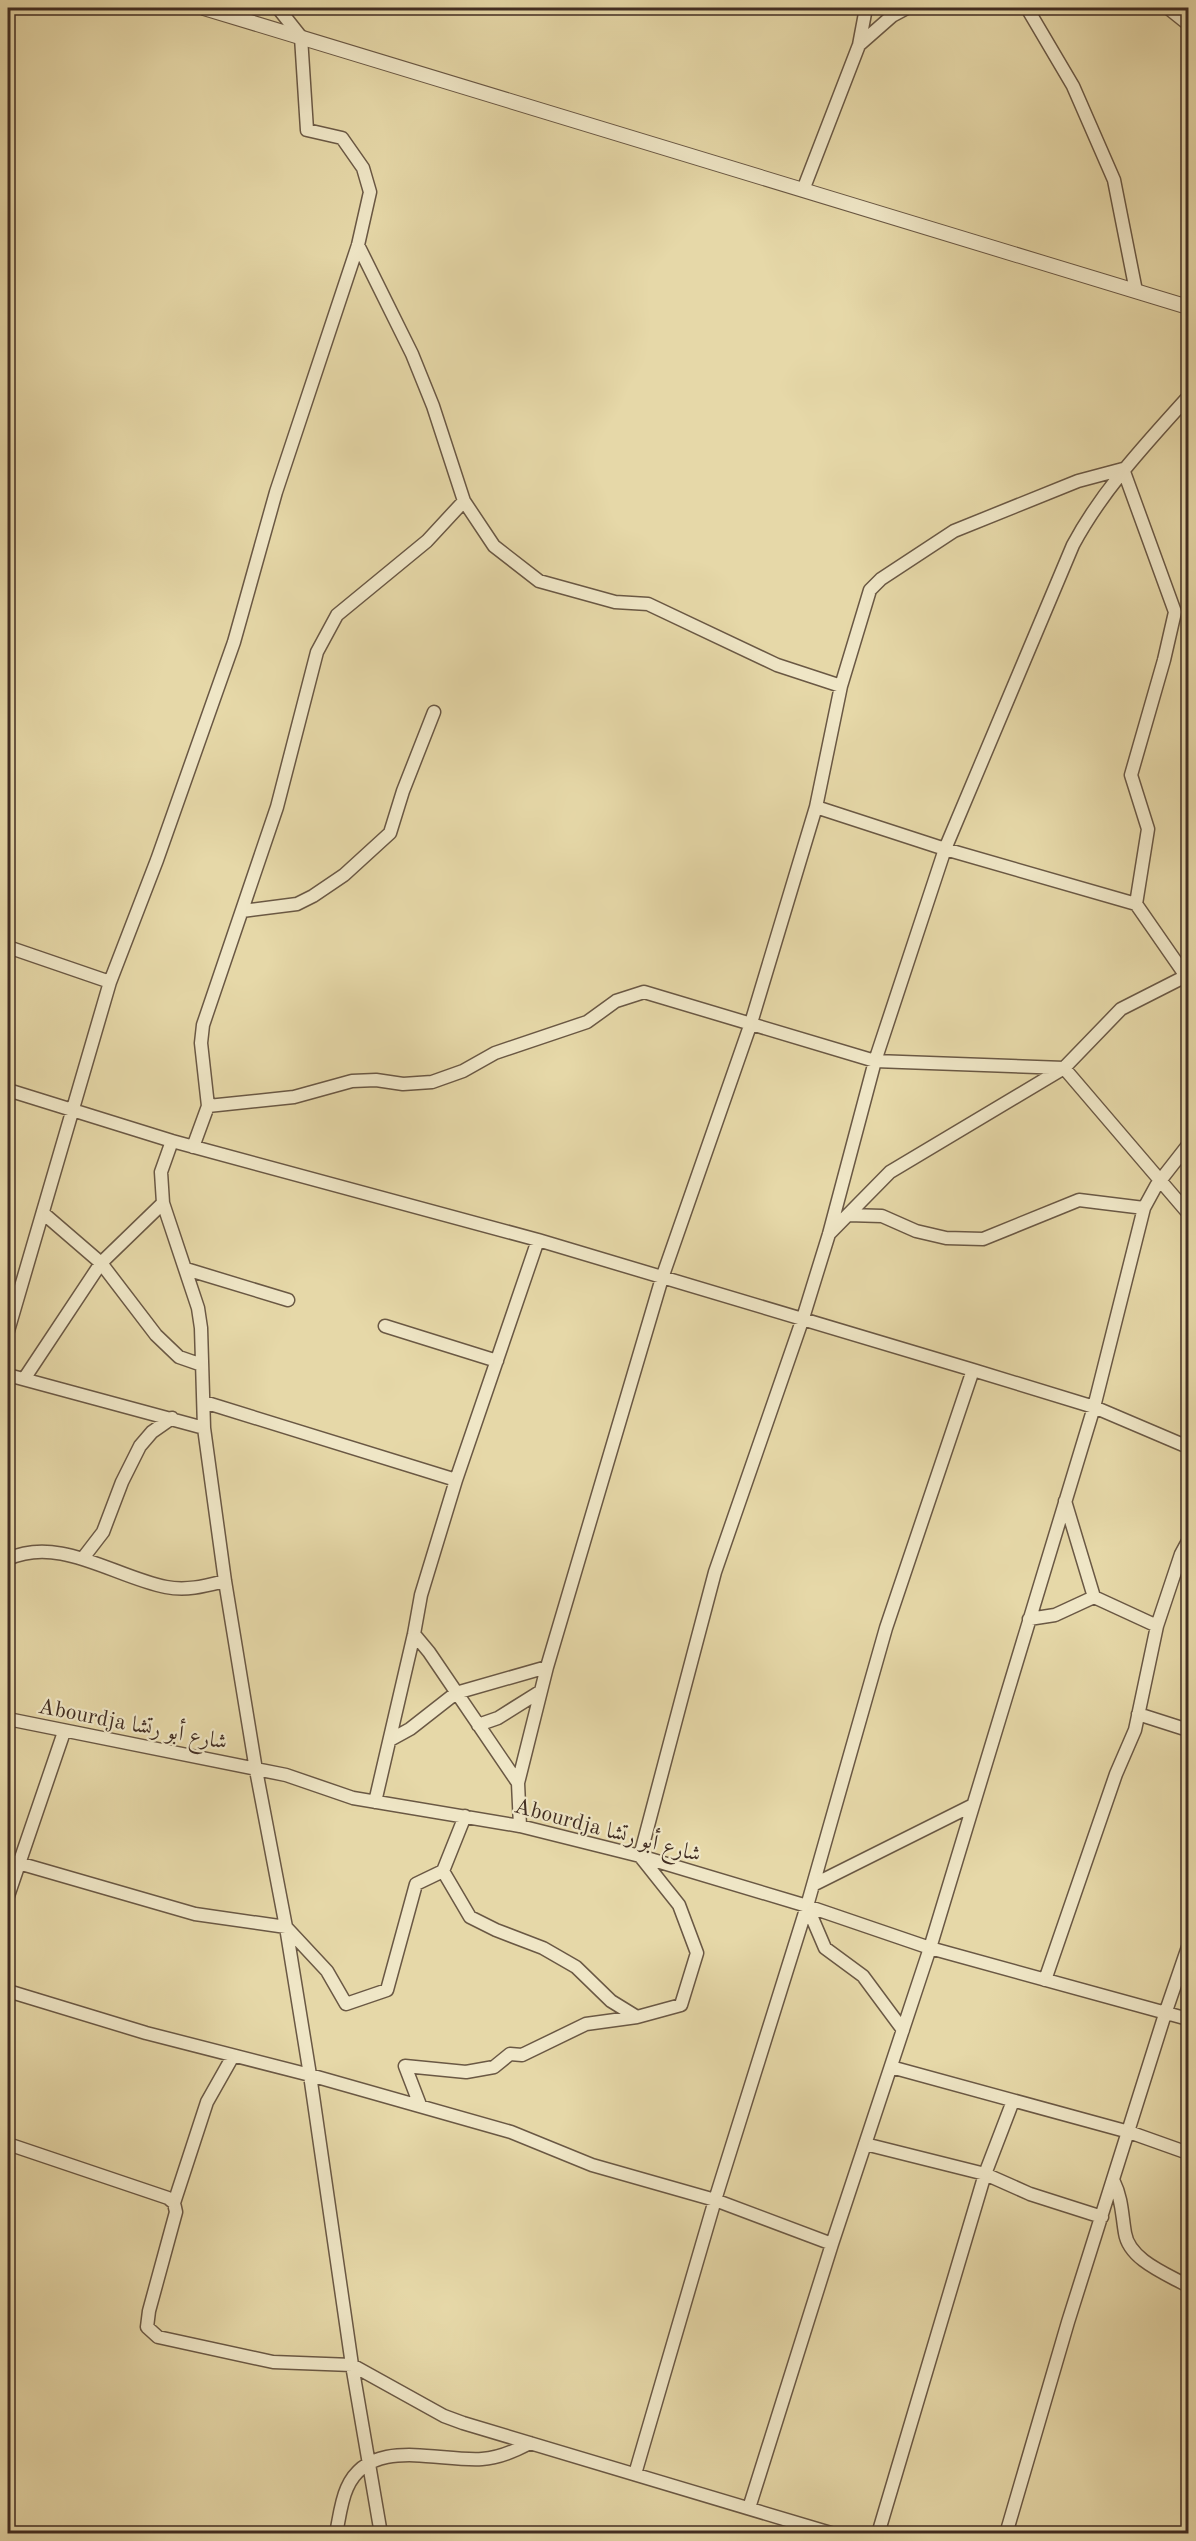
<svg xmlns="http://www.w3.org/2000/svg" width="1196" height="2541" font-family="'Old Standard TT',Amiri,serif">
<rect width="100%" height="100%" fill="#e6d8a8"/>
<filter id="stains"><feTurbulence type="fractalNoise" baseFrequency=".00333" numOctaves="4"/><feColorMatrix values="0 0 0 0 .2 0 0 0 0 .09 0 0 0 0 .02 0 0 0 .5 -.17"/></filter>
<radialGradient id="worn" r=".72"><stop offset=".6" stop-color="#630" stop-opacity="0"/><stop offset="1" stop-color="#630" stop-opacity=".3"/></radialGradient>
<g fill="none" stroke-linecap="round" stroke-linejoin="round">
<defs>
<path id="minor" d="M1027,8L1073,86L1114,180L1136,291
M1168,8L1188,24
M859,45L892,16L907,8
M803,190L859,45L866,8
M358,245L412,354L433,406L464,501L494,546L539,581L615,602L648,604L777,665L841,686
M1123,469L1175,612L1164,660L1131,775L1148,829L1136,904
M816,807L945,849L1136,904L1188,979
M242,911L297,904L313,896L344,875L390,833L403,791L434,712
M8,947L110,982
M8,1090L172,1141L538,1240L973,1370L1094,1407L1188,1447
M208,1106L294,1097L352,1081L376,1080L403,1084L432,1082L463,1071L495,1053L587,1022L616,1001L644,992L875,1061L1064,1068L1188,1213
M172,1141L161,1172L163,1203L198,1308L201,1328L204,1428L225,1581L256,1770L286,1927L310,2075L352,2365L381,2534
M193,1147L208,1106L201,1043L203,1025L277,807L317,652L337,615L427,541L464,501
M43,1213L101,1263L156,1335L179,1357L202,1365
M848,1215L882,1216L916,1231L946,1238L983,1239L1079,1200L1144,1208
M830,1233L890,1172L1064,1068L1121,1009L1188,975
M186,1269L288,1300
M385,1326L497,1361
M8,1331L110,982L157,860L234,642L276,492L358,245L370,192L363,168L342,138L307,130L301,37L278,8
M8,1375L204,1428
M24,1379L101,1263L163,1203
M204,1402L456,1480
M1065,1501L1094,1597L1157,1626
M83,1558L103,1532L122,1482L140,1446L152,1432L172,1418
M8,1559C59,1535 115,1577 166,1587C187,1591 205,1586 225,1581
M1029,1619L1055,1615L1094,1597
M414,1634L429,1652L518,1783
M1138,1714L1188,1730
M8,1719L286,1775L353,1798L520,1826L640,1856L807,1906L930,1948L1188,2019
M478,1725L498,1718L541,1691
M390,1740L410,1729L456,1693L547,1667
M375,1802L414,1634L421,1595L456,1480L538,1240
M520,1826L518,1783L547,1667L662,1278L751,1023L816,807L841,686L870,590L881,579L954,531L1078,481L1123,469
M8,1860L195,1914L286,1927L327,1971L346,2004L387,1990L416,1884L443,1871L470,1917L496,1930L543,1948L576,1967L611,2001L637,2017L681,2005L697,1953L679,1905L640,1856L715,1572L803,1318L829,1234L875,1061L945,849L1073,545C1103,489 1146,444 1188,397
M443,1871L465,1816
M813,1885L973,1805
M8,1896L64,1732
M807,1906L825,1948L863,1976L903,2030
M1045,1980L1116,1774L1135,1730L1157,1626L1181,1554L1188,1541
M8,1991L146,2033L310,2075L511,2132L592,2165L715,2200L832,2244
M891,2067L1129,2132L1188,2153
M420,2105L405,2066L466,2072L494,2067L510,2054L522,2055L586,2024L637,2017
M8,2144L168,2198L174,2203L176,2212L149,2311L147,2327L158,2337L273,2362L352,2365L444,2416L463,2423L834,2534
M865,2144L985,2174L1030,2194L1102,2217
M1114,2182C1122,2198 1122,2216 1125,2233C1129,2260 1167,2274 1188,2286
M174,2203L207,2102L233,2056
M635,2474L715,2200L807,1906L886,1628L973,1370
M749,2508L832,2244L930,1948L1094,1407L1144,1208L1156,1186L1188,1145
M336,2534C339,2519 341,2501 347,2488C370,2436 438,2462 482,2459C499,2458 515,2451 530,2443
M878,2534L985,2174L1013,2101
M1006,2534L1068,2322L1166,2011L1188,1947"/>
<path id="tertiary" d="M204,8L1188,307"/>
</defs>
<use href="#minor" stroke="#6a5844" stroke-width="15"/>
<use href="#tertiary" stroke="#6a5844" stroke-width="16"/>
<use href="#minor" stroke="#efe6c6" stroke-width="12"/>
<use href="#tertiary" stroke="#efe6c6" stroke-width="14"/>
</g>
<g text-anchor="middle" stroke-width="4.5" stroke-linejoin="round" paint-order="stroke">
<g font-size="22" fill="#412d22" stroke="#efe6c6">
<text transform="translate(133 1723) rotate(11)" y="8">Abourdja شارع أبو رتشا</text>
<text transform="translate(608 1829) rotate(15)" y="8">Abourdja شارع أبو رتشا</text>
</g>
</g>
<rect width="1196" height="2541" fill="none" stroke="#e6d8a8" stroke-width="30"/>
<rect x="9" y="9" width="1178" height="2523" fill="none" stroke="#412d22" stroke-width="3"/>
<rect x="15" y="15" width="1166" height="2511" fill="none" stroke="#412d22" stroke-width="1.5"/>
<rect width="100%" height="100%" filter="url(#stains)"/>
<rect width="100%" height="100%" fill="url(#worn)"/>
</svg>
